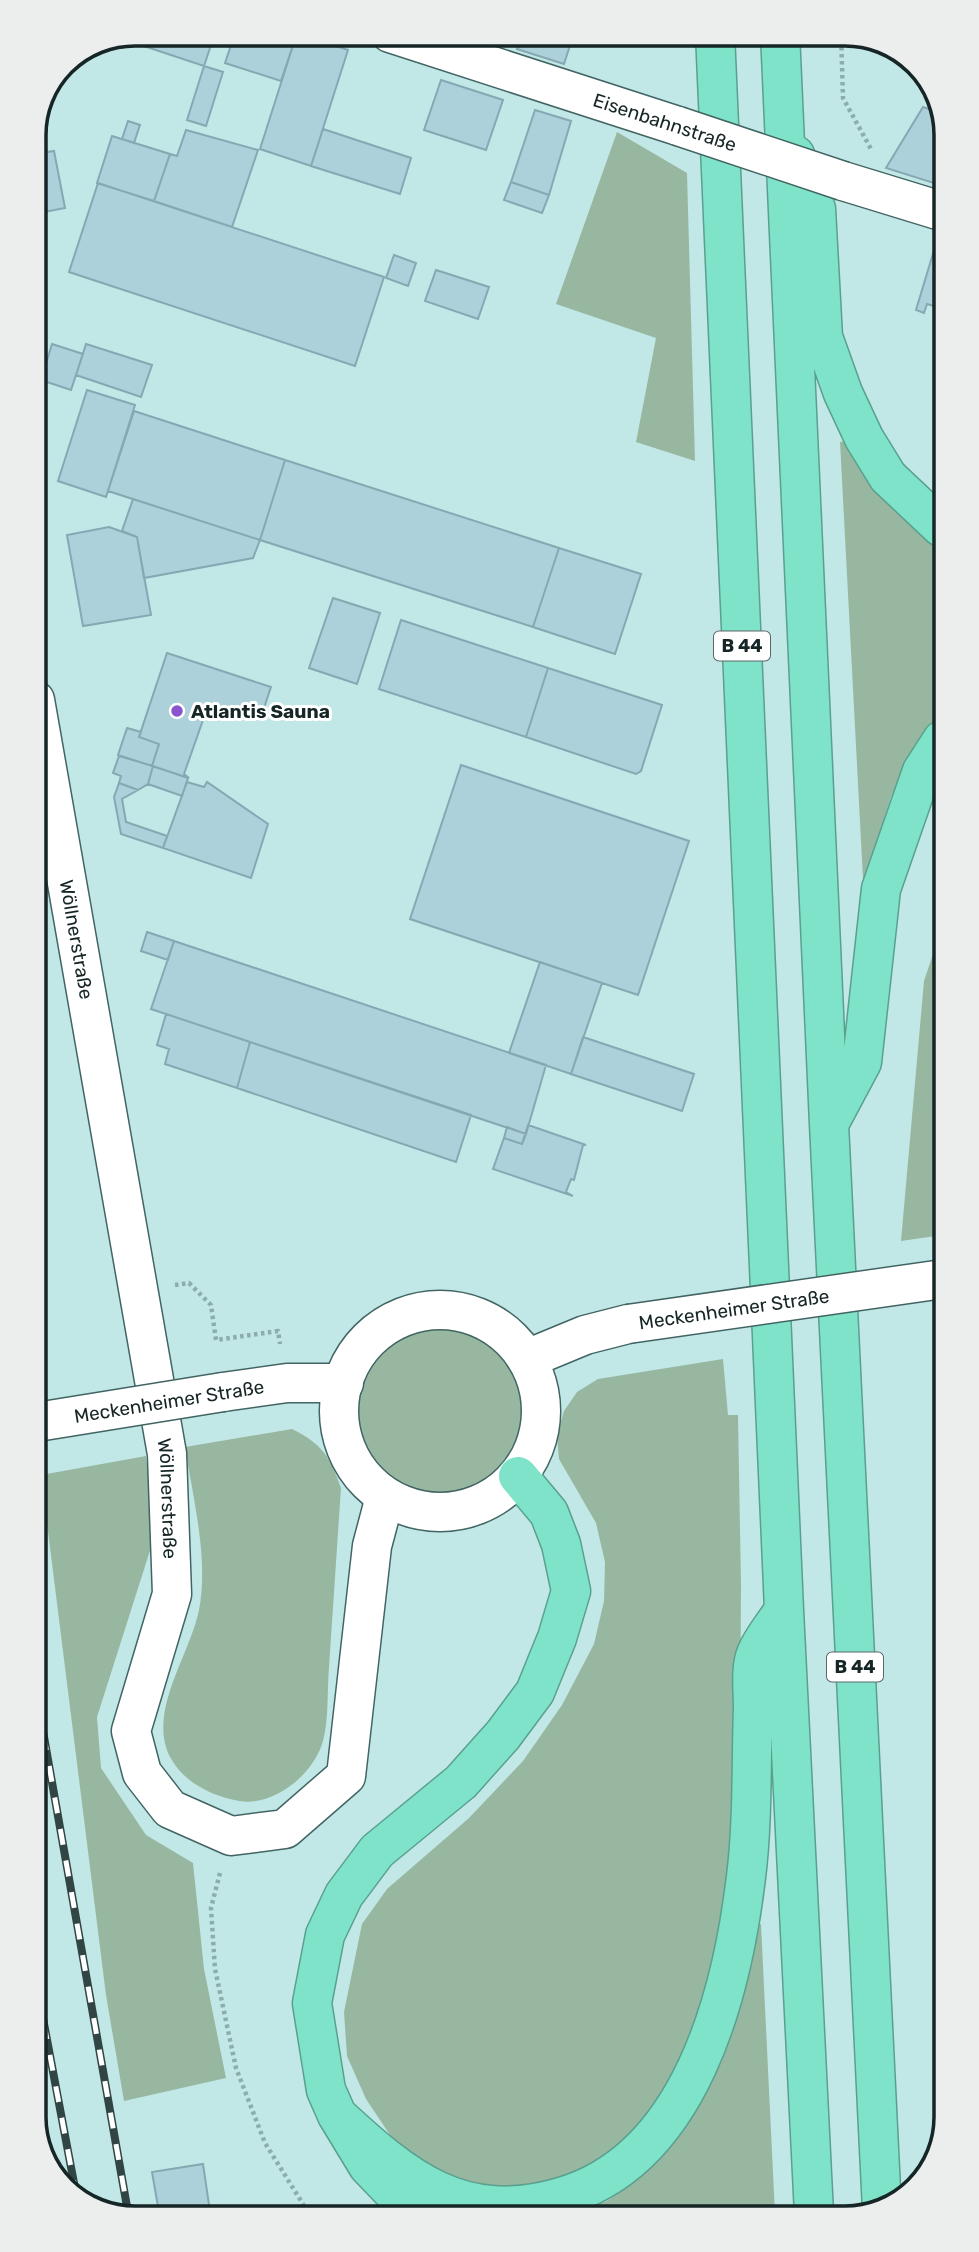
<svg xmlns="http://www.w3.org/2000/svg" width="979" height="2252" font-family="Rubik,sans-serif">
<rect width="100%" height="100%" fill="#c1e8e7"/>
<path fill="#98b7a0" d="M617,132L687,173L695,461L636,442L656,338L556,304Z
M846,441L881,494L941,549L942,710L915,747L891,797L872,857L869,878L863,879L840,442Z
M942,927L943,1235L901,1241L924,981Z
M339 1411a101 101 0 1 1 202 0a101 101 0 1 1-202 0Z
M723,1359L728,1415H738L741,1585L740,1755L725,1915L695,2034L644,2122L593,2169L521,2190L482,2189L434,2171L392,2138L366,2099L347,2056L344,2012L362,1924L387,1889L469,1818L523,1761L562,1705L594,1644L604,1601L605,1562L596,1523L559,1459L557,1436L564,1411L577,1392L598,1379Z
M292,1429C322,1444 330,1456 341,1488C337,1548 333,1607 329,1667C327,1691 329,1719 323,1741C314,1774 274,1807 239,1801C212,1796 184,1783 170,1757C147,1712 190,1655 199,1610C209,1560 193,1498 185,1447Z
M146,1456L154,1538L97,1717L101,1768L146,1835L193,1863L204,1969L226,2078L124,2101L106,1995L41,1475Z
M761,1924L775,2214L564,2215C577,2211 592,2208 605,2202C614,2198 622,2189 630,2183C711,2121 741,2021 756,1925Z"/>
<path fill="#add1db" stroke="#86a8b2" stroke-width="2" d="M134,33H155L150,48L120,39Z
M155,33H215L204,66L150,48Z
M235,33H297L281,81L225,63Z
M297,33L348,50L311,166L260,149Z
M523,33H574L564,64L517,49Z
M204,66L223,72L206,126L187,120Z
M441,80L503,100L486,150L424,130Z
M923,107L940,113V185L886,168Z
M535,110L571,121L549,195L511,182Z
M128,121L140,125L134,143L122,139Z
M323,129L411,158L400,194L311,166Z
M186,130L258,150L232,227L154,201L170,154L177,156Z
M112,136L170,154L154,201L97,183Z
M54,151L65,208L34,214V154Z
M511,182L549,195L542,213L504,200Z
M98,183L384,277L355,366L69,272Z
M938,237L941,308L927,304L924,313L916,310Z
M394,255L416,263L408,286L386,278Z
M436,270L489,287L478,319L425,301Z
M52,344L83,354L71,390L41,380Z
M86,344L152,365L141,397L76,375Z
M87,390L135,405L106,497L58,481Z
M134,411L285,460L260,540L108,491Z
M285,460L559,548L533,627L260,540Z
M133,499L260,540L253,558L144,578L137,537L122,531Z
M109,527L137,537L151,615L83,626L67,535Z
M559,548L641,574L615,654L533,627Z
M333,598L380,613L357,684L309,668Z
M401,620L548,668L526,737L379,689Z
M167,653L271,687L260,720L209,703L184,774L189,778L152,766L159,744L139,737Z
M548,668L662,705L641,771L636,774L526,737Z
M127,728L141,732L139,737L159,744L152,766L118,755Z
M119,756L153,766L148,784L138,790L119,783L121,776L113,773Z
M461,765L689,841L638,995L410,919Z
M153,766L188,778L182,796L148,784Z
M187,782L204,787L207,782L268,824L251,878L163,848Z
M119,783L138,790L122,799L126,822L167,836L163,848L121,834L114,797Z
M147,932L174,941L168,960L141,951Z
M174,941L546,1065L526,1134L151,1009Z
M540,962L602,983L571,1074L509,1053Z
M166,1014L250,1042L237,1088L165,1064L169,1049L157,1045Z
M583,1037L694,1074L682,1111L571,1074Z
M250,1042L471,1115L456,1162L237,1088Z
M528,1125L586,1145H583L574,1180L571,1179L566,1192L573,1196L493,1169L504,1138L522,1144Z
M507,1127L526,1134L522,1144L504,1138Z
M203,2164L211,2218H160L152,2172Z"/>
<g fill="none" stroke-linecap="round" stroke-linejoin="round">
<defs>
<g id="minor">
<path d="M390,33L678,126"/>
<path d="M843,181L941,211"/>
<path id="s1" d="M35,700L167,1454L172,1594L131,1731L142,1773L170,1809L231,1836L285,1829L346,1776L372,1546L385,1497"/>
<circle cx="440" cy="1411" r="101"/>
<path d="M527,1359L585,1335L628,1324"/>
<path d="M223,1392L287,1383H344"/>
</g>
<path id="highway" d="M715,33L784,1610L814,2214
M780,33L829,1124L882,2210
M795,155L816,209L823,337L843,393L864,438L888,477L941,527
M830,1122L862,1062L881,889L922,771L942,740
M337,2115C405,2178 462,2226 561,2197C691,2160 732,1994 746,1877C753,1821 751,1763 753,1707C753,1692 750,1668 756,1654C762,1639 775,1624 784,1610
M416,2216L368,2166L337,2115L326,2090L312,2003L325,1935L344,1895L377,1851L461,1782L503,1735L535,1692L557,1638L571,1591L561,1544L549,1513L518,1476"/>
</defs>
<use href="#minor" stroke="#426564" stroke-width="41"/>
<use href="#highway" stroke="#5aa08f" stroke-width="41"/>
<path stroke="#8dacac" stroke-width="4.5" stroke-dasharray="3.5 3.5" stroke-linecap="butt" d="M841,33L843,98L871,149
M175,1285L189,1283L211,1305L216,1340L278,1331L280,1344
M220,1873L211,1908L215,1969L236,2068L265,2143L311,2217"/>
<use href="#minor" stroke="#fff" stroke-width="38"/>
<use href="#highway" stroke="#7ee3c8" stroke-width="38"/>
<defs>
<path id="rail" d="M38,1703L129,2218
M38,1992L77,2199
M39,2138L42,2155"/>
</defs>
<use href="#rail" stroke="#324545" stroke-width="8"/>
<use href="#rail" stroke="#fff" stroke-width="5" stroke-dasharray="16" stroke-linecap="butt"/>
<defs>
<g id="minor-bridge">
<path d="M678,126L843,181"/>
<path id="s2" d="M628,1324L943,1279"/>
<path d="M37,1422L223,1392"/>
</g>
</defs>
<use href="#minor-bridge" stroke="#426564" stroke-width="41" stroke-linecap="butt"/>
<use href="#minor-bridge" stroke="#fff" stroke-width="38"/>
</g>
<circle fill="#8855cd" stroke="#fff" stroke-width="2.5" cx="177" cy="711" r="7"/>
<g text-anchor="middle" stroke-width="6" stroke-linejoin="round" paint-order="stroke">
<g fill="#fff" stroke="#5c6666" stroke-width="2">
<rect x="714" y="631.5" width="56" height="29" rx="5"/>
<rect x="827" y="1652.5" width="56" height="29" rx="5"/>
</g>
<g font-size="18" font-weight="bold" fill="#162525">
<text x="742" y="652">B 44</text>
<text x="855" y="1673">B 44</text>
</g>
<g font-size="19" fill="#162525" stroke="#fff">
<text transform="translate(665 122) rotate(18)" y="7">Eisenbahnstraße</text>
<text dy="7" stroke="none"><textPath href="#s1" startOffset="243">Wöllnerstraße</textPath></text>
<text dy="7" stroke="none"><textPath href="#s2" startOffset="107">Meckenheimer Straße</textPath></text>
<text transform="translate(169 1401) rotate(-9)" y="7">Meckenheimer Straße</text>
<text dy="7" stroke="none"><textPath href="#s1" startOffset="810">Wöllnerstraße</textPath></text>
</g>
<g font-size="19" font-weight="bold" fill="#162525" stroke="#fff" text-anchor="start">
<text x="191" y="718">Atlantis Sauna</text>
</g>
</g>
<path d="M0 0H979V2252H0ZM135 46H845A89 89 0 0 1 934 135V2117A89 89 0 0 1 845 2206H135A89 89 0 0 1 46 2117V135A89 89 0 0 1 135 46Z" fill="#eceeee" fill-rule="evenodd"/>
<path fill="none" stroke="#162525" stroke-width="3.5" d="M135 46H845A89 89 0 0 1 934 135V2117A89 89 0 0 1 845 2206H135A89 89 0 0 1 46 2117V135A89 89 0 0 1 135 46Z"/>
</svg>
